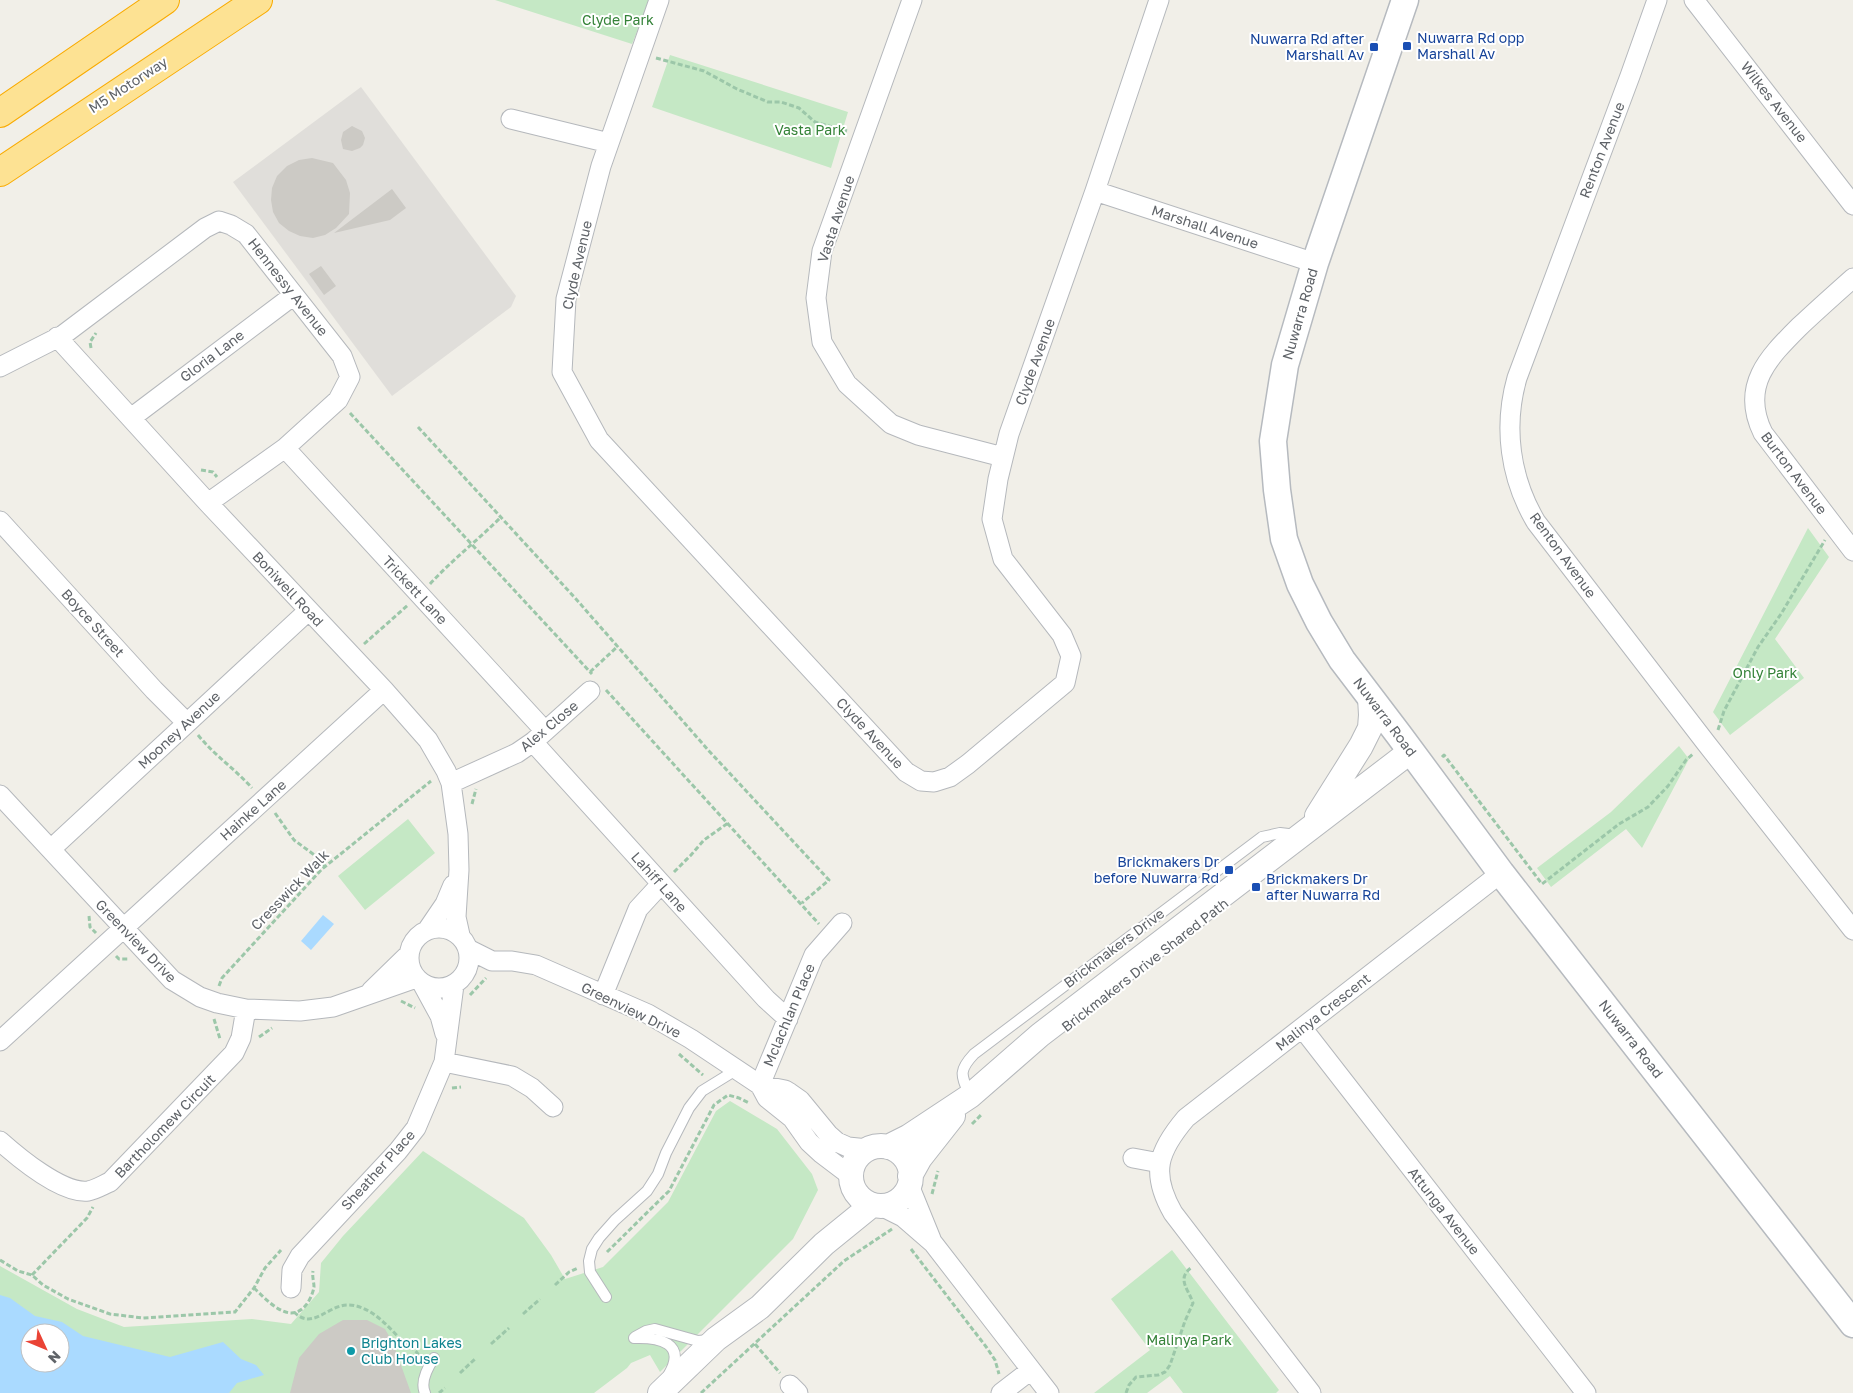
<svg xmlns="http://www.w3.org/2000/svg" width="1853" height="1393" font-family="'Golos Text',sans-serif">
<rect width="100%" height="100%" fill="#f1efe8"/>
<path fill="#e0deda" d="M361,87L516,296L511,307L392,396L233,182Z"/>
<path fill="#c5e8c5" fill-rule="evenodd" d="M495,0H650L632,44Z
M670,55L848,112L831,168L652,107Z
M1808,528L1829,557L1775,639L1804,678L1730,735L1713,712Z
M1679,746L1689,759L1642,848L1626,829L1551,887L1537,868L1611,812Z
M408,819L435,853L365,910L338,876Z
M730,1101L777,1129L812,1174L818,1190L793,1239L660,1372L650,1355L631,1363L627,1368L594,1393H0V1266L77,1309L124,1327L252,1319L291,1324L319,1292L321,1263L343,1236L423,1151L524,1218L551,1255L565,1279L603,1267L668,1202L716,1111ZM30,1333H60V1363H30Z
M1172,1250L1279,1390L1276,1393H1183L1170,1376L1147,1393H1094L1150,1350L1111,1299Z"/>
<path fill="#aadaff" fill-rule="evenodd" d="M323,915L334,924L311,950L301,941Z
M0,1295L10,1298L35,1316L62,1322L83,1336L170,1357L223,1342L241,1359L256,1365L264,1375L237,1383L229,1393H0ZM30,1333H60V1363H30Z"/>
<path fill="#cccac5" d="M352,126L362,131L365,138L363,145L360,148L352,151L343,149L341,140L343,132Z
M312,158L333,163L346,180L350,193L349,214L336,228L325,235L313,238L300,236L289,231L279,223L273,212L271,200L272,188L277,176L287,166L299,160Z
M392,189L406,208L390,220L334,233Z
M321,266L336,286L324,295L309,274Z
M343,1320H367L385,1329L393,1343L411,1393H290L299,1358L319,1334Z"/>
<g fill="none" stroke-linecap="round" stroke-linejoin="round">
<defs>
<path id="service" d="M970,1096C961,1075 958,1071 974,1054L1262,837L1280,833L1297,835
M606,1297L590,1272L589,1261L592,1249L599,1238L615,1220L647,1191L658,1174L666,1153L689,1108L702,1091L736,1070
M635,1337L646,1331L655,1329L698,1341L709,1340
M634,1338C659,1337 687,1343 669,1374
M425,1393C420,1382 428,1367 434,1358"/>
<path id="minor" d="M659,0L601,166L566,299L562,372L599,440L906,772L921,781L934,782L950,777L968,764L1065,683L1071,656L1062,635L1003,559L992,519L998,479L1009,434L1095,191L1159,0
M912,0L822,251L816,298L822,342L847,384L891,424L918,435L1003,457
M1657,0L1630,76L1517,378C1503,427 1510,478 1536,522L1706,743L1853,930
M1694,0L1853,205
M511,119L609,143
M1095,191L1315,263
M1853,278C1835,294 1817,310 1799,327C1768,358 1740,386 1763,433L1853,551
M57,337L208,503L384,690L428,740L446,771L451,783L458,834L459,870L456,917L460,935
M0,367L63,335L205,228L219,221L231,225L246,234L342,356L350,377L338,400L285,448L208,503
M131,418L294,295
M285,448L545,731
M0,521L154,690L187,723
M533,742L766,999L788,1019
M451,783L517,753L533,742L590,691
M0,795L172,980L200,997L217,1003L246,1009L300,1011L333,1007L416,978
M51,849L308,611
M409 958a30 30 0 1 1 60 0a30 30 0 1 1-60 0Z
M428,929L445,904L453,885
M468,949L492,961H512L536,965L648,1014L691,1039L760,1085L785,1090L790,1093L800,1100L828,1134L837,1142L848,1147L868,1149
M422,983L440,1016L445,1034
M371,991L409,954
M603,995L638,909L661,884
M1303,1029L1586,1393
M0,1041L384,690
M444,1062L512,1076L532,1088L553,1107
M760,1085L814,955L842,923
M760,1085L767,1098L792,1118L809,1142L822,1154L851,1176
M0,1141C18,1157 62,1194 88,1191C95,1190 103,1185 110,1182L234,1053L241,1038L246,1009
M1133,1158L1160,1163
M909,1185L931,1239
M881,1206L903,1217L933,1243L1049,1393
M291,1288L292,1270L300,1256L398,1151L416,1128L444,1062L454,985
M790,1385L798,1393
M1001,1393L1031,1370
M1311,1393L1173,1213C1150,1173 1158,1151 1186,1118L1501,873"/>
<path id="tertiary" d="M1317,816L1361,746L1370,728L1371,715L1370,697
M851 1176a30 30 0 1 1 60 0a30 30 0 1 1-60 0Z
M888,1147L908,1137L970,1096L1040,1035L1411,751
M910,1176L920,1158L953,1116
M660,1393L716,1339L760,1307L824,1244L872,1205"/>
<path id="secondary" d="M1405,0L1315,263L1285,365L1273,441L1277,490L1284,539L1300,584L1319,622L1342,660L1399,735L1501,873L1853,1324"/>
<path id="motorway" d="M0,113L165,0
M0,172L258,0"/>
</defs>
<use href="#service" stroke="#b5b8bc" stroke-width="12"/>
<use href="#minor" stroke="#b5b8bc" stroke-width="21"/>
<use href="#tertiary" stroke="#b5b8bc" stroke-width="26"/>
<use href="#secondary" stroke="#b6babf" stroke-width="29"/>
<use href="#motorway" stroke="#f9ab00" stroke-width="30"/>
<path stroke="#9cc7a9" stroke-width="3" stroke-dasharray="5 2.5" stroke-linecap="butt" d="M656,58L704,71L737,89L768,102H781L799,108L815,122L847,131
M91,348L90,342L96,333
M350,413L592,674
M418,427L576,599L709,751L829,880L802,903
M201,470L213,472L217,477
M430,584C452,560 478,540 501,517
M364,644L408,605
M590,672L617,647
M606,690L819,924
M1718,730L1724,711L1758,647L1781,614L1825,540
M198,735C215,756 235,769 252,788
M1442,757L1444,755L1542,884L1619,824L1648,807L1668,786L1686,760L1694,753
M472,804L476,789
M275,813L294,840L313,854L325,867
M674,872L691,855L704,840L728,823
M89,916L90,927L96,933
M116,956L119,959H129
M219,986L222,978L322,869L431,781
M470,995L486,978
M401,1001L415,1008
M214,1019L220,1039
M259,1037L272,1028
M679,1054L703,1075
M452,1088L461,1087
M972,1124L982,1114
M932,1194L938,1171
M911,1249L987,1348L995,1360L999,1374
M607,1252L669,1191L714,1105L728,1095L739,1098L749,1103
M0,1260L18,1271L32,1275L43,1285L68,1299L110,1314L143,1318L235,1312L254,1288L265,1268L281,1250
M32,1275L87,1218L93,1207
M555,1285L569,1272L578,1268
M254,1288C267,1300 289,1326 306,1305C310,1300 313,1293 314,1287C314,1282 312,1277 313,1271
M294,1312C313,1331 327,1305 348,1305C370,1305 388,1326 402,1341C408,1346 416,1349 419,1356
M523,1314L540,1299
M491,1344L509,1328
M755,1344L780,1373
M460,1373L475,1359
M439,1393L445,1388
M701,1393L844,1261L892,1229
M1126,1393L1129,1385L1136,1377L1158,1375L1165,1372L1170,1365L1185,1321L1193,1303C1188,1288 1176,1279 1192,1267"/>
<use href="#service" stroke="#fff" stroke-width="10"/>
<use href="#minor" stroke="#fff" stroke-width="19"/>
<use href="#tertiary" stroke="#fff" stroke-width="24"/>
<use href="#secondary" stroke="#fff" stroke-width="26"/>
<use href="#motorway" stroke="#fde293" stroke-width="28"/>
</g>
<g fill="#1a4fb4" stroke="#fff" stroke-width="2">
<rect x="1402" y="41" width="10" height="10" rx="2.5"/>
<rect x="1369" y="42" width="10" height="10" rx="2.5"/>
<rect x="1224" y="865" width="10" height="10" rx="2.5"/>
<rect x="1251" y="882" width="10" height="10" rx="2.5"/>
</g>
<circle fill="#0f9aa8" stroke="#fff" stroke-width="2" cx="351" cy="1351" r="5"/>
<g text-anchor="middle" stroke-width="4" stroke-linejoin="round" paint-order="stroke">
<g font-size="14" fill="#348238" stroke="#fff">
<text x="618" y="25">Clyde Park</text>
<text x="810" y="135">Vasta Park</text>
<text x="1765" y="678">Only Park</text>
<text x="1189" y="1345">Malinya Park</text>
</g>
<g font-size="14" fill="#164399" stroke="#fff" text-anchor="start">
<text x="1417" y="43">Nuwarra Rd opp<tspan x="1417" dy="16">Marshall Av</tspan></text>
<text x="1364" y="44" text-anchor="end">Nuwarra Rd after<tspan x="1364" dy="16">Marshall Av</tspan></text>
<text x="1219" y="867" text-anchor="end">Brickmakers Dr<tspan x="1219" dy="16">before Nuwarra Rd</tspan></text>
<text x="1266" y="884">Brickmakers Dr<tspan x="1266" dy="16">after Nuwarra Rd</tspan></text>
</g>
<g font-size="14" fill="#5f6368" stroke="#fff">
<text transform="translate(128 85) rotate(-33)" y="5">M5 Motorway</text>
<text transform="translate(1774 102) rotate(52)" y="5">Wilkes Avenue</text>
<text transform="translate(1602 150) rotate(-69)" y="5">Renton Avenue</text>
<text transform="translate(836 219) rotate(-72)" y="5">Vasta Avenue</text>
<text transform="translate(1205 227) rotate(18)" y="5">Marshall Avenue</text>
<text transform="translate(577 265) rotate(-77)" y="5">Clyde Avenue</text>
<text transform="translate(288 287) rotate(52)" y="5">Hennessy Avenue</text>
<text transform="translate(1300 314) rotate(-74)" y="5">Nuwarra Road</text>
<text transform="translate(212 356) rotate(-37)" y="5">Gloria Lane</text>
<text transform="translate(1035 362) rotate(-70)" y="5">Clyde Avenue</text>
<text transform="translate(1794 473) rotate(53)" y="5">Burton Avenue</text>
<text transform="translate(1563 555) rotate(54)" y="5">Renton Avenue</text>
<text transform="translate(288 589) rotate(47)" y="5">Boniwell Road</text>
<text transform="translate(415 590) rotate(47)" y="5">Trickett Lane</text>
<text transform="translate(93 623) rotate(48)" y="5">Boyce Street</text>
<text transform="translate(1385 717) rotate(53)" y="5">Nuwarra Road</text>
<text transform="translate(549 726) rotate(-40)" y="5">Alex Close</text>
<text transform="translate(179 730) rotate(-43)" y="5">Mooney Avenue</text>
<text transform="translate(870 733) rotate(47)" y="5">Clyde Avenue</text>
<text transform="translate(253 810) rotate(-42)" y="5">Hainke Lane</text>
<text transform="translate(659 882) rotate(48)" y="5">Lahiff Lane</text>
<text transform="translate(290 890) rotate(-46)" y="5">Cresswick Walk</text>
<text transform="translate(136 941) rotate(46)" y="5">Greenview Drive</text>
<text transform="translate(1114 948) rotate(-37)" y="5">Brickmakers Drive</text>
<text transform="translate(1145 965) rotate(-38)" y="5">Brickmakers Drive Shared Path</text>
<text transform="translate(631 1010) rotate(26)" y="5">Greenview Drive</text>
<text transform="translate(1323 1012) rotate(-38)" y="5">Malinya Crescent</text>
<text transform="translate(789 1015) rotate(-67)" y="5">Mclachlan Place</text>
<text transform="translate(1631 1039) rotate(52)" y="5">Nuwarra Road</text>
<text transform="translate(165 1126) rotate(-46)" y="5">Bartholomew Circuit</text>
<text transform="translate(378 1170) rotate(-48)" y="5">Sheather Place</text>
<text transform="translate(1444 1211) rotate(52)" y="5">Attunga Avenue</text>
</g>
<g font-size="14" fill="#0d838f" stroke="#fff" text-anchor="start">
<text x="361" y="1348">Brighton Lakes<tspan x="361" dy="16">Club House</tspan></text>
</g>
</g>
<g transform="translate(45 1348) rotate(134)"><circle r="24" fill="#ffffff" stroke="#bfc1c3"/>
<path d="M0-4L9 19L0 12L-9 19Z" fill="#ea4335"/>
<text y="-8" font-size="14" font-weight="bold" text-anchor="middle" fill="#5f6368">N</text>
</g>
</svg>
